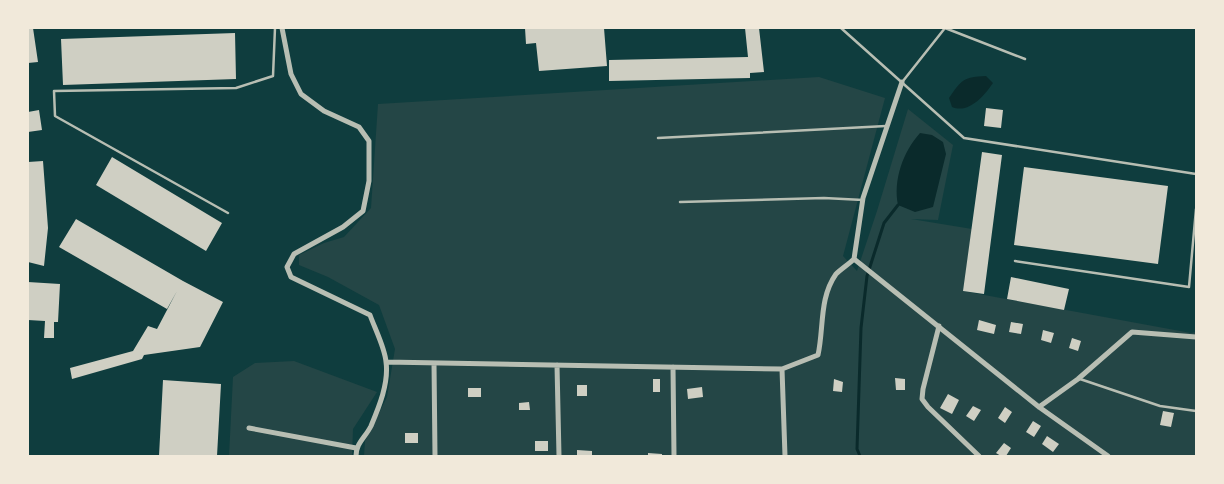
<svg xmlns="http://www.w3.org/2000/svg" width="1224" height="484" font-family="'Fira Sans Condensed',sans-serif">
<rect width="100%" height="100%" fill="#0f3d3e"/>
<path fill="#244646" d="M819,77L885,98L843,256L857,271L877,211L908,109L953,145L938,220L911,219L972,229L963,291L1191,333L1196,332V456H364L365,441L387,397L395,349L379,305L328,277L299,265V255L324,243L344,237L371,208L378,104Z
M294,361L377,392L353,429L352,456H229L233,377L255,363Z"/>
<path fill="#0a2a2b" d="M986,76L993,83C984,96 969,114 952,107L949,98C962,79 964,77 986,76Z
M920,133L932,135L943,142L946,154L933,207L915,212L898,205C893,180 903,152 920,133Z"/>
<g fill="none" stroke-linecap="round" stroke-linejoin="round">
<path stroke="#0a2a2b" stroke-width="3" d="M860,456L857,449L861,328L867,276L884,223L898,205"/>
</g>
<path fill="#cfcfc3" d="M28,28H33L38,62L28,63Z
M525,28H604L607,66L539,71L536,43L526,44Z
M745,28H759L764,72L750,73V78L609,81V60L748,57Z
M235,33L236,79L63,85L61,39Z
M986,108L1003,110L1001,128L984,126Z
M39,110L42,130L28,132V112Z
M982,152L1002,155L984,294L963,291Z
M112,157L222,223L206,251L96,185Z
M43,161L48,228L44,266L28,262V162Z
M1024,167L1168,186L1158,264L1014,245Z
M76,219L183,281L223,302L200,347L144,355L142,359L72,379L70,368L133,351L148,326L157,329L177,291L167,309L59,247Z
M1011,277L1069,289L1064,310L1007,299Z
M28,282L60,284L58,322H54V338H44L45,321L28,320Z
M979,320L996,325L994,334L977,330Z
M1011,322L1023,324L1021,334L1009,332Z
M1043,330L1054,333L1051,343L1041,340Z
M1072,338L1081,341L1078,351L1069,348Z
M895,378L905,379V390H896Z
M653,379H660V392H653Z
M834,379L843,382L842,392L833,391Z
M163,380L221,384L217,456H159Z
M577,385H587V396H577Z
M702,387L703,397L688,399L687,389Z
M468,388H481V397H468Z
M948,394L959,400L952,414L940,408Z
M529,402L530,410H519V403Z
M973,406L981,410L974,421L966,416Z
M1005,407L1012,412L1005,423L998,418Z
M1163,411L1174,413L1171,427L1160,425Z
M1033,421L1041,426L1034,437L1026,432Z
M405,433H418V443H405Z
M1047,436L1059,444L1053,452L1042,444Z
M535,441H548V451H535Z
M1004,443L1011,448L1006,456H1001L996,453Z
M577,450L592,451V456H577Z
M648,453L662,454V456H648Z"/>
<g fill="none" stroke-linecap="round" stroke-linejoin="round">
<path stroke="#b8beb3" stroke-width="2.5" d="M841,28L964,138L1196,174
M903,81L945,28L1025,59
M658,138L886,126
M680,202L824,198L863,200
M228,213L55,116L54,91L236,88L273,76L275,28
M1015,261L1189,287L1196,209
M1080,379L1160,406L1196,411"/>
<path stroke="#b8beb3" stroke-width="5" d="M282,28L291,74L301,94L324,111L359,127L369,141V181L363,211L343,227L294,254L287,267L291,277L370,315C375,329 385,348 386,362C389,383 379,407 371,426C365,438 356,443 356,456
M854,259L1039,407L1108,456
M939,326L923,389L922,399L928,407L979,456
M386,362L782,369L785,456
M434,363L435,456
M557,365L559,456
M673,367L674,456
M782,369L818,355C824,328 819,298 836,274C841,269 849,264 854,259L863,198L902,82
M1039,407L1078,379L1132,332L1196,337
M249,428L356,448"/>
</g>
<rect width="1224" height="484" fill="none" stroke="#f1e9da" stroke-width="58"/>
</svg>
